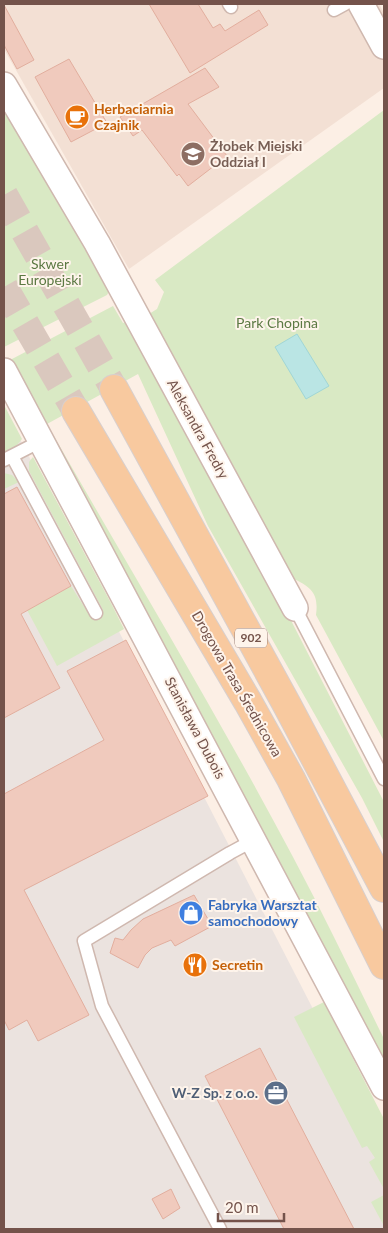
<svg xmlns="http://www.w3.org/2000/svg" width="388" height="1233" font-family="Lato,sans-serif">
<rect width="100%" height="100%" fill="#fcefe5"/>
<path fill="#f3e0d4" d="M4,4H379L384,13V88L129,269L4,49Z"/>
<path fill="#ebe3df" d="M4,408L384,1147V1229H4Z"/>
<path fill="#d9e9c4" d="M4,96L112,286L107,295L4,347Z
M384,110V741L316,615C319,593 311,587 292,578L149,314L157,309L164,292L155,280Z
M113,306L123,323L130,320L279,597L384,802V842L362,798L208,526L138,374L47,424C129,568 215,710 293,857C325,917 354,978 384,1039V1062L10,362L12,359Z
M4,405L22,439L17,445L4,452Z
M33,457L112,605L124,629L57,666L4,567V515L49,598L71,586L90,616L103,610L29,471V462Z
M4,473L12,475L19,482L4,489Z
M324,1002L384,1119V1189L369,1162L375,1158L367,1146L362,1148L294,1017Z
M384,1195V1226L371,1202Z"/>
<path fill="#bae5e4" stroke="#a0d6d6" d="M297,334L329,386L306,399L275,347Z"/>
<path fill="#f0cabd" stroke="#e2ae9e" d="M149,4H198L213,28L220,24L225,31L259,10L268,25L190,73Z
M4,5L34,60L17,69L4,45Z
M69,59L107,123L71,142L35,77Z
M205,68L219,87L188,104L227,156L188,186L179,174L177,176L142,130L133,136L120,117Z
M17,487L71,586L21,614L60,688L4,718V494Z
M126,640L208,796L24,890L89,1015L38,1041L27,1020L9,1030L4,1020V794L104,740L67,671Z
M194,895L212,926L175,946L171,940L152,948L145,955L138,968L110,953L115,938L123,940L131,930L143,919Z
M260,1048L354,1229H284L205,1076Z
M171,1189L180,1208L163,1219L152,1199Z"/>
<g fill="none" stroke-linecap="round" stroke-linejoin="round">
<path stroke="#dac8be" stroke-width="28" stroke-dasharray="28 14" stroke-linecap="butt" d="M4,195L114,389
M4,287L76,411"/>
<defs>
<path id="lane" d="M229,4L231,7
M334,10L345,4
M12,456L96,613
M4,460L41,441
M295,608L384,779
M220,1229L102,1006L84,941L230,853L254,840"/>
<path id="street" d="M361,4L384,46
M4,85L97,243L295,608
M4,371L384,1087"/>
<path id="primary" d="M114,389L287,705L384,888
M76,411L248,702L291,779L384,965"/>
</defs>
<use href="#lane" stroke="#cfb8af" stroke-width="15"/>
<use href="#street" stroke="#cfb8af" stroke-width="28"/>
<use href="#primary" stroke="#d8cfcd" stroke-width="30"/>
<use href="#lane" stroke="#fff" stroke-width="12"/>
<use href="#street" stroke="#fff" stroke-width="25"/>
<use href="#primary" stroke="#f8c99f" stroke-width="28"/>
</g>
<defs>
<symbol id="cafe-disc" viewBox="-11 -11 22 22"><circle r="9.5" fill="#e8710a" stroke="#fef4eb"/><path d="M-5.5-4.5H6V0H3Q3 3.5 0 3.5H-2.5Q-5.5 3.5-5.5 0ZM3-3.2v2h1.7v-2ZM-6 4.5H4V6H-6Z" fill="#fff"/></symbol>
<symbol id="school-disc" viewBox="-11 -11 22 22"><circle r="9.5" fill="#8d6e63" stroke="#fef4eb"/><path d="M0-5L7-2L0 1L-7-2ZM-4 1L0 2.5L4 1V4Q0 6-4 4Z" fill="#fff"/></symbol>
<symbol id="shop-disc" viewBox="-11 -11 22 22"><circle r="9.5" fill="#3f7fe0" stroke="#fef4eb"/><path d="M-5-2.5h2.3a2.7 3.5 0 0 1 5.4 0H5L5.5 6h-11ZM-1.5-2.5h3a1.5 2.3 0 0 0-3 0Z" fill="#fff"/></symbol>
<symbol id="restaurant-disc" viewBox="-11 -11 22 22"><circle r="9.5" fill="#e8710a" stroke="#fef4eb"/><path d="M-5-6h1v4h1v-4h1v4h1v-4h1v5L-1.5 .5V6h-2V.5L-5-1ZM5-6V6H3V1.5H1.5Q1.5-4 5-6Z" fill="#fff"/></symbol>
<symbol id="office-disc" viewBox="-11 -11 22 22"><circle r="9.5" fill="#5c6f8a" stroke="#fef4eb"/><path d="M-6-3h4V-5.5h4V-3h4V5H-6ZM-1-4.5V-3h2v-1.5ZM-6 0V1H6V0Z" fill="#fff"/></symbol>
</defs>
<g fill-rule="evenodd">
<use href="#cafe-disc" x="63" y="103" width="28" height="28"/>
<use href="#school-disc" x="179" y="140" width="28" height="28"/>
<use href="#shop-disc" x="177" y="899" width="28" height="28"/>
<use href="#restaurant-disc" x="181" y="951" width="28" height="28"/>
<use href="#office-disc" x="262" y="1079" width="28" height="28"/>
</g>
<g text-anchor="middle" stroke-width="4" stroke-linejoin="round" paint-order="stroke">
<rect fill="#fef4eb" stroke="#9d837b" stroke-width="1" x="235" y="628.5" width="32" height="19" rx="4"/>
<g font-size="12" font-weight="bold" fill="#74534b">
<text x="251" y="642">902</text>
</g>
<g font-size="14" font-weight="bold" fill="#c56008" stroke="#fef4eb" text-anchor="start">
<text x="94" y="114">Herbaciarnia<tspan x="94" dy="16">Czajnik</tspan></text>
<text x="212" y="970">Secretin</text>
</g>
<g font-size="14" font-weight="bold" fill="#785e54" stroke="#fef4eb" text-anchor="start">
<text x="210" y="151">Żłobek Miejski<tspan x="210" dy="16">Oddział I</tspan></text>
</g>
<g font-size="14" fill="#5c7943" stroke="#fef4eb">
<text x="50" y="269">Skwer<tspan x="50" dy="16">Europejski</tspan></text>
<text x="277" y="328">Park Chopina</text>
</g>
<g font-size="14" fill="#74534b" stroke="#fef4eb">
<text transform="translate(198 429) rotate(61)" y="5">Aleksandra Fredry</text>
<text transform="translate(237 684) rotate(60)" y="5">Drogowa Trasa Średnicowa</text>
<text transform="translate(195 728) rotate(62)" y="5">Stanisława Dubois</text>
</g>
<g font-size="14" font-weight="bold" fill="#366cbe" stroke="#fef4eb" text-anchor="start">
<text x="208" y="910">Fabryka Warsztat<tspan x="208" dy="16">samochodowy</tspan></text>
</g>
<g font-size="14" font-weight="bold" fill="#4e5e75" stroke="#fef4eb" text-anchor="end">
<text x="258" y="1098">W-Z Sp. z o.o.</text>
</g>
</g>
<rect width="388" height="1233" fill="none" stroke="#74534b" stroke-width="10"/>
<path d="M218 1213v8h66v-8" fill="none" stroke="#74534b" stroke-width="2.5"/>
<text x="225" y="1213" font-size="15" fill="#74534b" stroke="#fef4eb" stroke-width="4" paint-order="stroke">20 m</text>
</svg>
